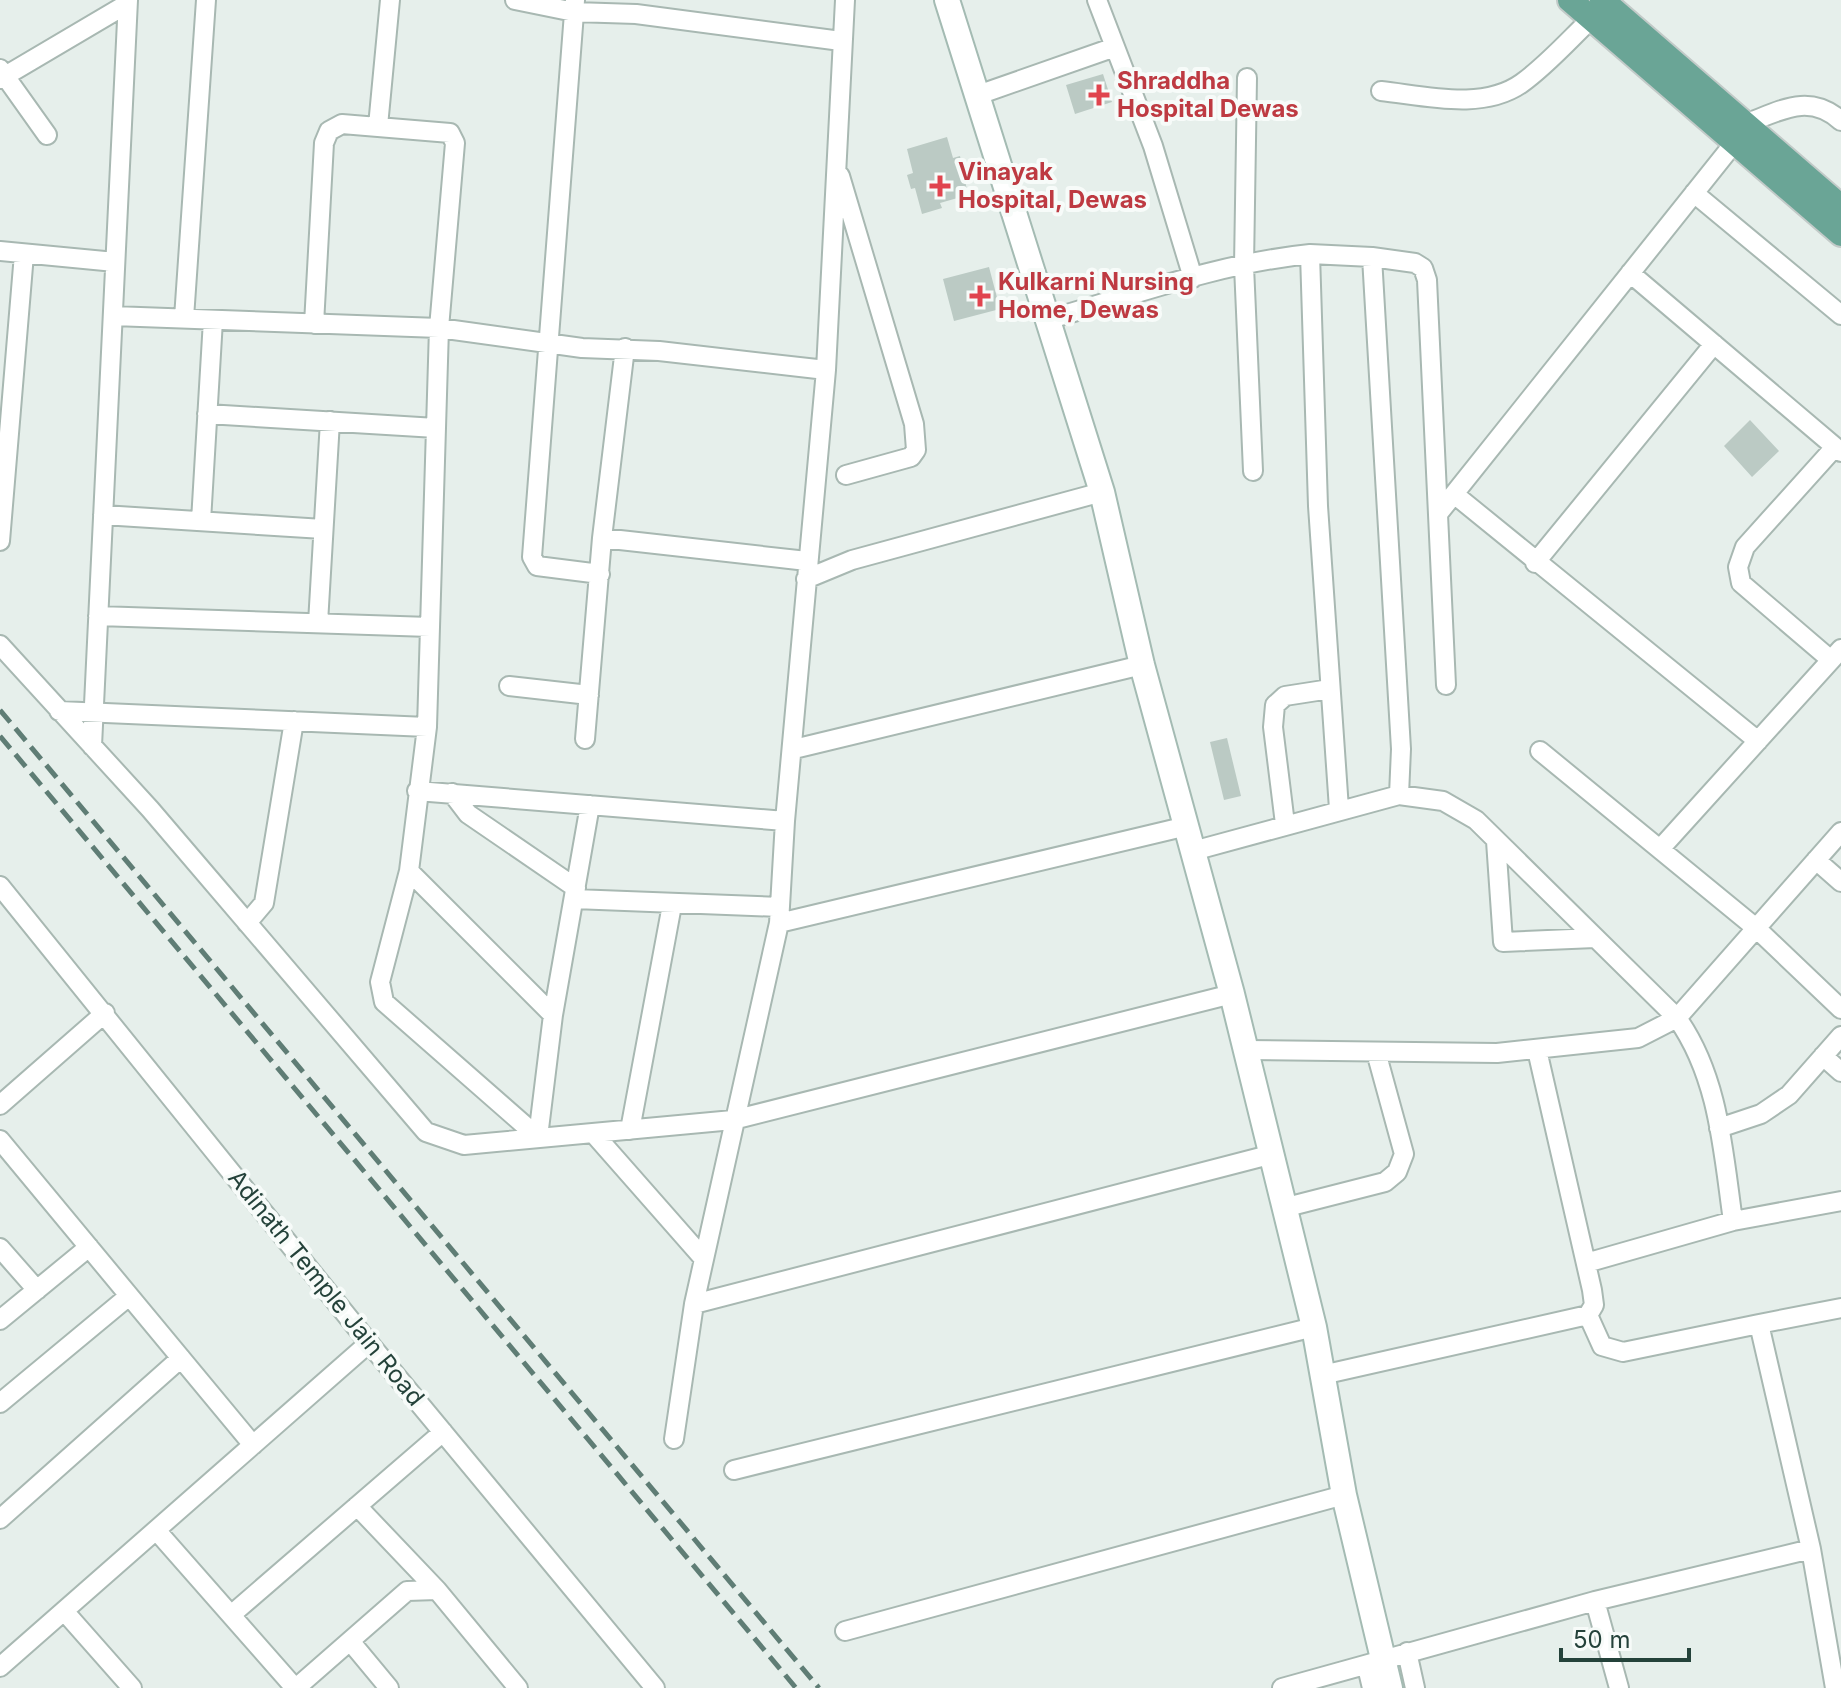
<svg xmlns="http://www.w3.org/2000/svg" width="1841" height="1688" font-family="Inter,sans-serif">
<rect width="100%" height="100%" fill="#e6efeb"/>
<path fill="#bbcac4" d="M1103,74L1112,102L1075,114L1066,85Z
M947,137L953,158L960,156L968,195L940,203L942,208L922,214L915,188L911,189L907,175L913,173L907,149Z
M989,267L1000,309L954,321L943,279Z
M1750,420L1779,451L1752,477L1724,446Z
M1227,738L1241,796L1224,800L1210,742Z"/>
<g fill="none" stroke-linecap="round" stroke-linejoin="round">
<defs>
<path id="street" d="M515,0L574,12L636,14L841,41
M575,0L532,557L537,566L600,574
M1097,0L1153,146L1193,278
M0,69L47,135
M1247,78L1244,266L1253,471
M0,79L127,4
M1381,91C1426,96 1483,111 1522,83C1547,65 1569,40 1591,19
M975,96L1115,47
M1745,124C1780,111 1809,92 1841,121
M378,126L390,0
M840,176L914,424L916,450L911,457L846,475
M1694,193L1841,315
M0,251L115,262
M1310,254L1372,257L1401,749L1399,795
M1372,257L1415,263L1423,268L1427,280L1446,685
M1630,273L1841,452
M113,316L439,328L582,348L659,351L826,370
M184,318L206,0
M1047,320C1133,295 1221,263 1310,254L1318,506L1339,809
M314,324L324,143L329,131L342,124L450,133L455,143L439,328L427,727L409,871L380,982L384,1002L538,1137
M207,414L436,428
M1454,494L1758,741
M1438,514L1735,142
M103,515L323,529
M201,521L213,320
M602,538L807,561
M0,541L24,254
M1535,563L1714,344
M806,579L852,560L1102,492
M98,616L430,627
M318,623L330,421
M0,645L150,809L426,1132L464,1145L733,1120L1232,994
M1831,660L1741,583L1738,567L1745,547L1835,447
M509,686L589,695
M59,711L427,727
M585,739L602,538L625,348
M92,746L128,0
M794,749L1142,665
M1540,751L1756,928L1841,1009
M417,791L785,821
M452,793L468,814L576,888
M1285,824L1273,727L1275,705L1285,696L1330,689
M1496,841L1503,942L1595,938
M1660,849L1841,649
M1193,851L1399,795L1443,801L1476,820L1677,1018C1719,1077 1723,1151 1733,1221L1841,1201
M1816,860L1841,882
M409,871L553,1015
M0,886L369,1343L655,1688
M574,899L780,907
M247,923L264,903L294,721
M779,923L1187,826
M1245,1050L1497,1053L1638,1038L1677,1018L1841,832
M1823,1056L1841,1072
M0,1105L105,1013
M1719,1128L1761,1114L1789,1095L1841,1036
M630,1130L672,905
M594,1134L704,1259
M538,1137L553,1015L590,805
M0,1140L253,1445
M1283,1208L1385,1182L1397,1172L1404,1154L1376,1052
M0,1248L37,1290
M1586,1263L1733,1221
M694,1304L1269,1155
M1588,1315L1602,1346L1623,1352L1759,1324L1811,1549L1835,1688
M0,1320L89,1247
M1759,1324L1841,1308
M1322,1375L1588,1315L1594,1305L1592,1290L1537,1050
M0,1403L129,1296
M674,1439L694,1304L779,923L785,821L826,370L845,0
M734,1470L1314,1327
M357,1506L437,1590
M0,1519L181,1358
M156,1530L295,1688
M1595,1601L1811,1549
M64,1611L132,1688
M231,1615L443,1432
M845,1631L1344,1495
M350,1641L389,1688
M1407,1652L1415,1688
M0,1667L369,1343
M1367,1667L1372,1688
M296,1688L407,1591L437,1590L518,1688
M1282,1688L1595,1601L1619,1688"/>
<path id="secondary" d="M947,0L1102,492L1142,665L1232,994L1314,1327L1344,1495L1390,1688"/>
<path id="primary" d="M1570,0L1841,234
M1602,0L1841,207"/>
</defs>
<use href="#street" stroke="#a8b8b2" stroke-width="22"/>
<use href="#secondary" stroke="#a4bbb3" stroke-width="28"/>
<use href="#primary" stroke="#c2cac8" stroke-width="28"/>
<use href="#street" stroke="#fff" stroke-width="18"/>
<use href="#secondary" stroke="#fff" stroke-width="24"/>
<use href="#primary" stroke="#6aa596" stroke-width="24"/>
<path stroke="#5f7d75" stroke-width="5" stroke-dasharray="16 8" stroke-linecap="butt" d="M0,710L819,1688
M0,736L796,1688"/>
</g>
<g fill="#e0444e" stroke="#f7fbf9" stroke-width="3">
<path d="M1095 83h8v8h8v8h-8v8h-8v-8h-8v-8h8z"/>
<path d="M936 174h8v8h8v8h-8v8h-8v-8h-8v-8h8z"/>
<path d="M976 284h8v8h8v8h-8v8h-8v-8h-8v-8h8z"/>
</g>
<g text-anchor="middle" stroke-width="8" stroke-linejoin="round" paint-order="stroke">
<g font-size="24" font-weight="bold" fill="#be3a42" stroke="#f7fbf9" text-anchor="start">
<text x="1117" y="89">Shraddha<tspan x="1117" dy="28">Hospital Dewas</tspan></text>
<text x="958" y="180">Vinayak<tspan x="958" dy="28">Hospital, Dewas</tspan></text>
<text x="998" y="290">Kulkarni Nursing<tspan x="998" dy="28">Home, Dewas</tspan></text>
</g>
<g font-size="24" fill="#24423a" stroke="#f7fbf9">
<text transform="translate(326 1288) rotate(51)" y="8">Adinath Temple Jain Road</text>
</g>
</g>
<path d="M1561 1648v12h128v-12" fill="none" stroke="#24423a" stroke-width="4"/>
<text x="1573" y="1648" font-size="24" fill="#24423a" stroke="#f7fbf9" stroke-width="6" paint-order="stroke">50 m</text>
</svg>
